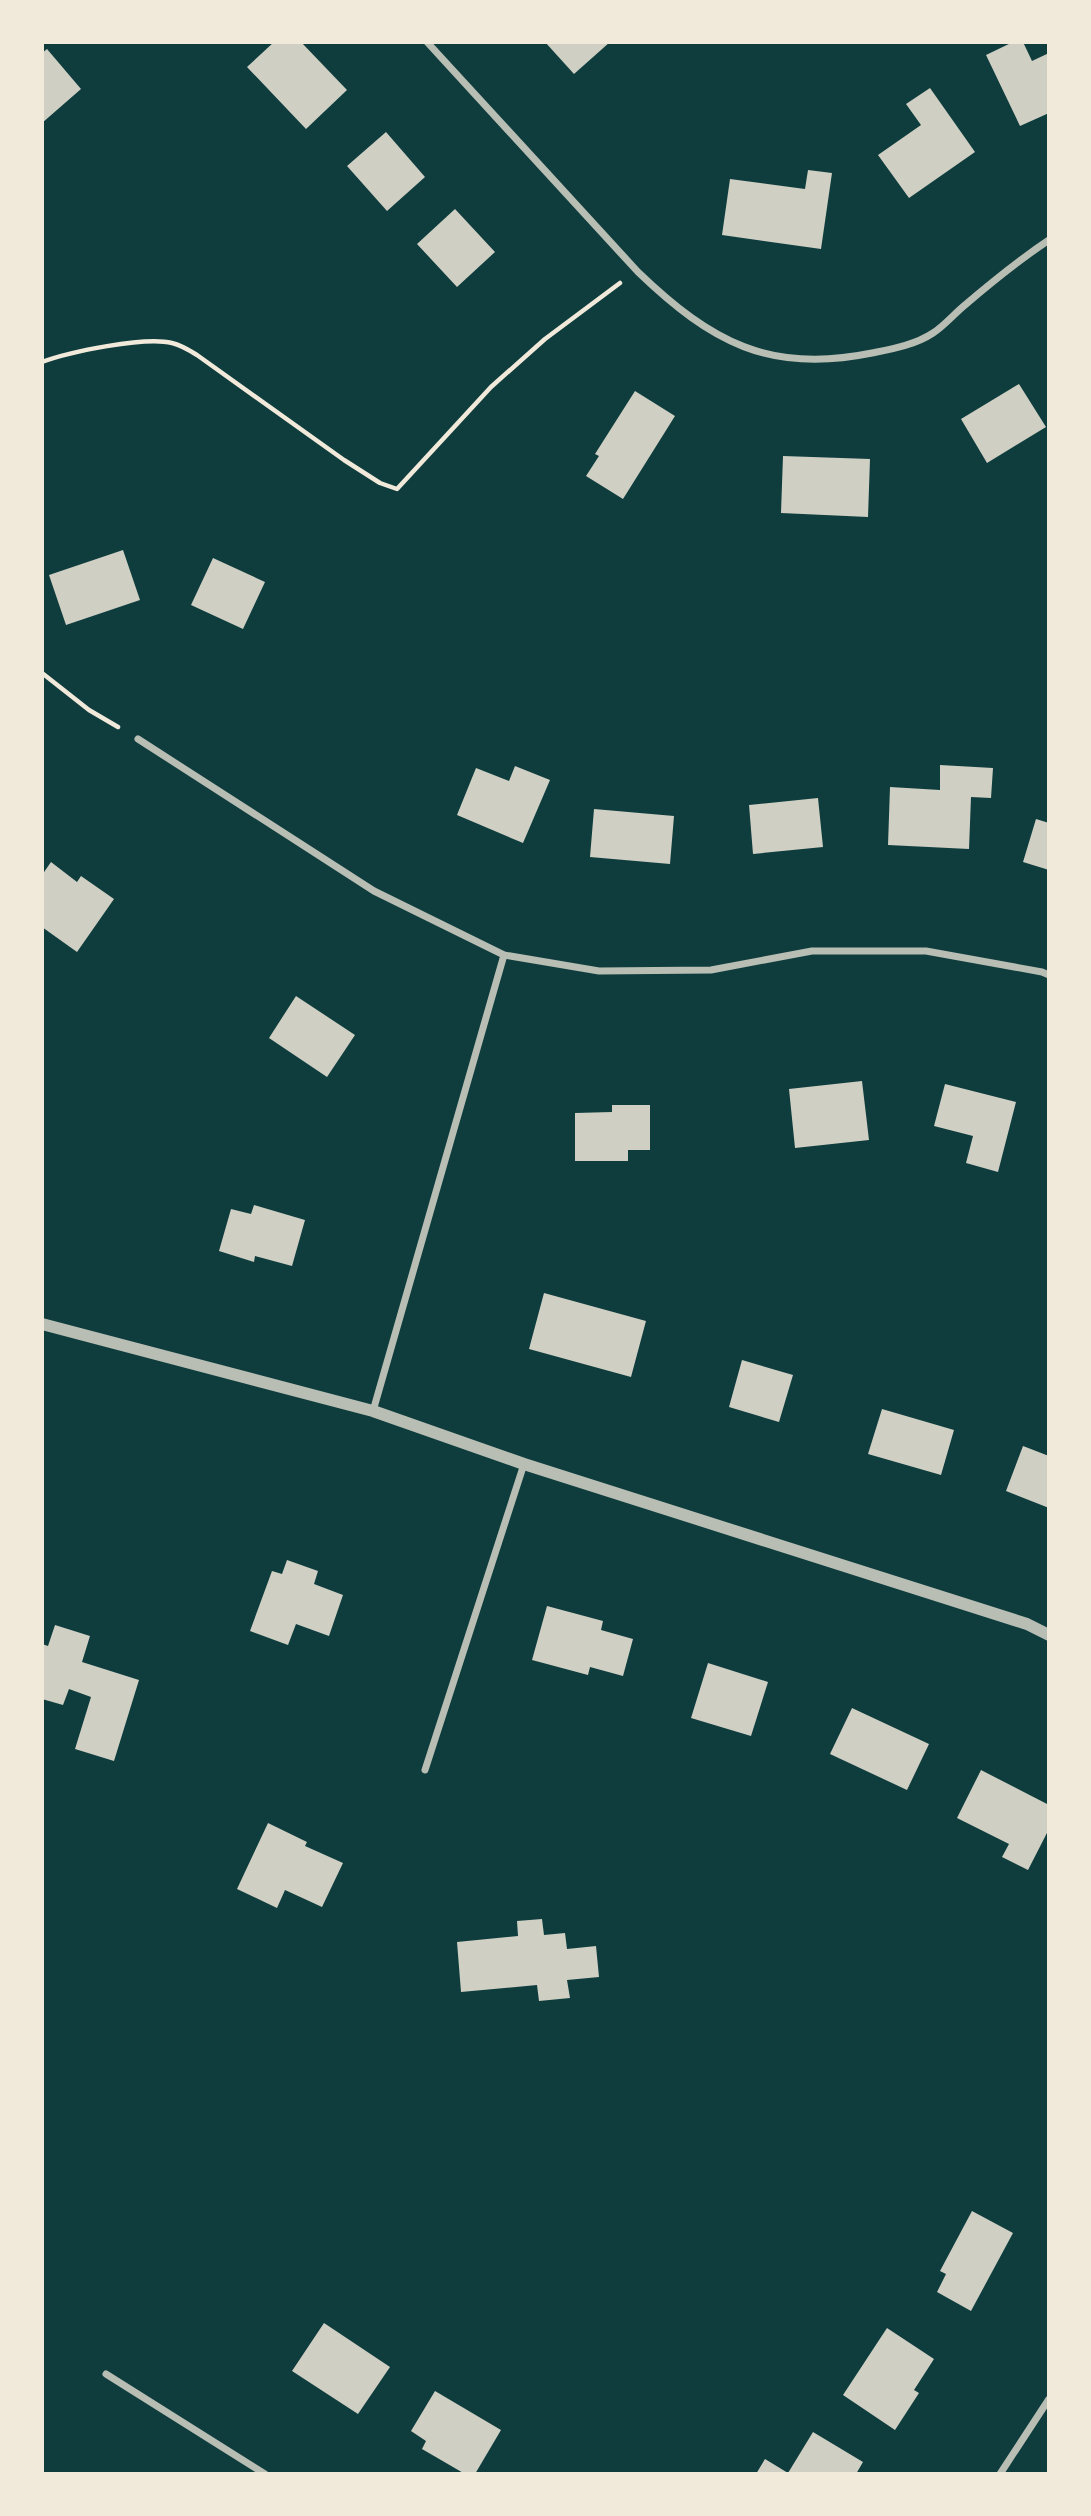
<svg xmlns="http://www.w3.org/2000/svg" width="1091" height="2516" font-family="Spectral,serif">
<rect width="100%" height="100%" fill="#0f3d3e"/>
<path fill="#cfcfc3" d="M274,42H301L347,90L306,129L247,67Z
M545,42H610L574,74Z
M1013,42H1023L1032,61L1049,53V113L1020,126L986,55Z
M47,49L81,89L42,123V53Z
M930,88L975,152L909,198L878,155L921,125L906,104Z
M386,132L425,177L387,211L347,166Z
M808,170L832,173L821,249L722,235L730,179L805,189Z
M455,209L495,252L457,287L417,244Z
M1019,384L1046,427L987,463L961,419Z
M635,391L675,416L623,499L586,476L599,456L595,454Z
M783,456L870,459L868,517L781,513Z
M123,550L140,600L66,625L49,575Z
M213,558L265,582L243,629L191,605Z
M940,765L993,768L991,798L971,797L969,849L888,845L890,787L940,790Z
M515,766L550,780L523,843L457,815L476,768L509,781Z
M818,798L823,847L753,854L749,805Z
M594,809L674,816L670,864L590,857Z
M1036,819L1049,823V870L1023,862Z
M51,862L77,882L81,876L114,899L77,952L42,927V875Z
M296,996L355,1035L327,1077L269,1038Z
M862,1081L869,1140L795,1148L789,1089Z
M945,1084L1016,1102L998,1172L966,1163L973,1136L934,1126Z
M612,1105H650V1150H628V1161H575V1113L612,1112Z
M254,1205L305,1220L292,1266L255,1256L254,1262L219,1251L231,1209L251,1214Z
M544,1293L646,1321L631,1377L529,1349Z
M742,1360L793,1375L779,1422L729,1407Z
M882,1409L954,1430L941,1475L868,1454Z
M1023,1446L1049,1456V1508L1006,1491Z
M287,1560L318,1571L314,1584L343,1595L329,1636L296,1624L288,1645L250,1631L272,1571L282,1574Z
M547,1606L603,1621L601,1630L633,1639L623,1676L590,1667L588,1675L532,1660Z
M55,1625L90,1636L82,1662L139,1680L114,1761L75,1749L91,1697L69,1689L63,1705L42,1699V1644L48,1646Z
M708,1663L768,1682L751,1736L691,1718Z
M852,1708L929,1744L907,1790L830,1754Z
M981,1770L1049,1805V1829L1028,1870L1002,1857L1009,1844L957,1818Z
M268,1823L307,1842L305,1846L343,1863L322,1907L285,1890L277,1908L237,1889Z
M542,1919L544,1935L565,1933L567,1949L596,1946L599,1977L567,1980L570,1998L539,2001L537,1985L461,1992L457,1942L518,1936L517,1921Z
M972,2211L1013,2233L971,2311L937,2292L946,2274L940,2271Z
M324,2323L390,2367L358,2414L292,2371Z
M887,2328L934,2359L914,2390L919,2393L895,2430L843,2395Z
M435,2391L501,2430L475,2474H465L422,2449L426,2441L411,2431Z
M813,2432L863,2462L856,2474H756L765,2459L788,2473Z"/>
<g fill="none" stroke-linecap="round" stroke-linejoin="round">
<path stroke="#f1e9da" stroke-width="4.5" d="M42,362C69,352 145,336 172,343C181,345 189,350 197,355L344,460L380,483L397,489L491,387L545,339L620,283
M42,673L89,710L118,727"/>
<path stroke="#b8beb3" stroke-width="7" d="M427,42L638,272C711,342 769,374 872,353C892,349 915,345 933,333C944,326 954,314 965,305C992,282 1019,260 1049,240
M138,739L374,891L504,955L599,971L711,970L812,951H926L1042,972L1049,975
M373,1411L504,955
M425,1770L524,1464
M106,2374L265,2474
M1000,2474L1049,2399"/>
<path stroke="#b8beb3" stroke-width="12" d="M42,1324L373,1411L524,1464L1027,1624L1049,1635"/>
</g>
<rect width="1091" height="2516" fill="none" stroke="#f1e9da" stroke-width="88"/>
</svg>
